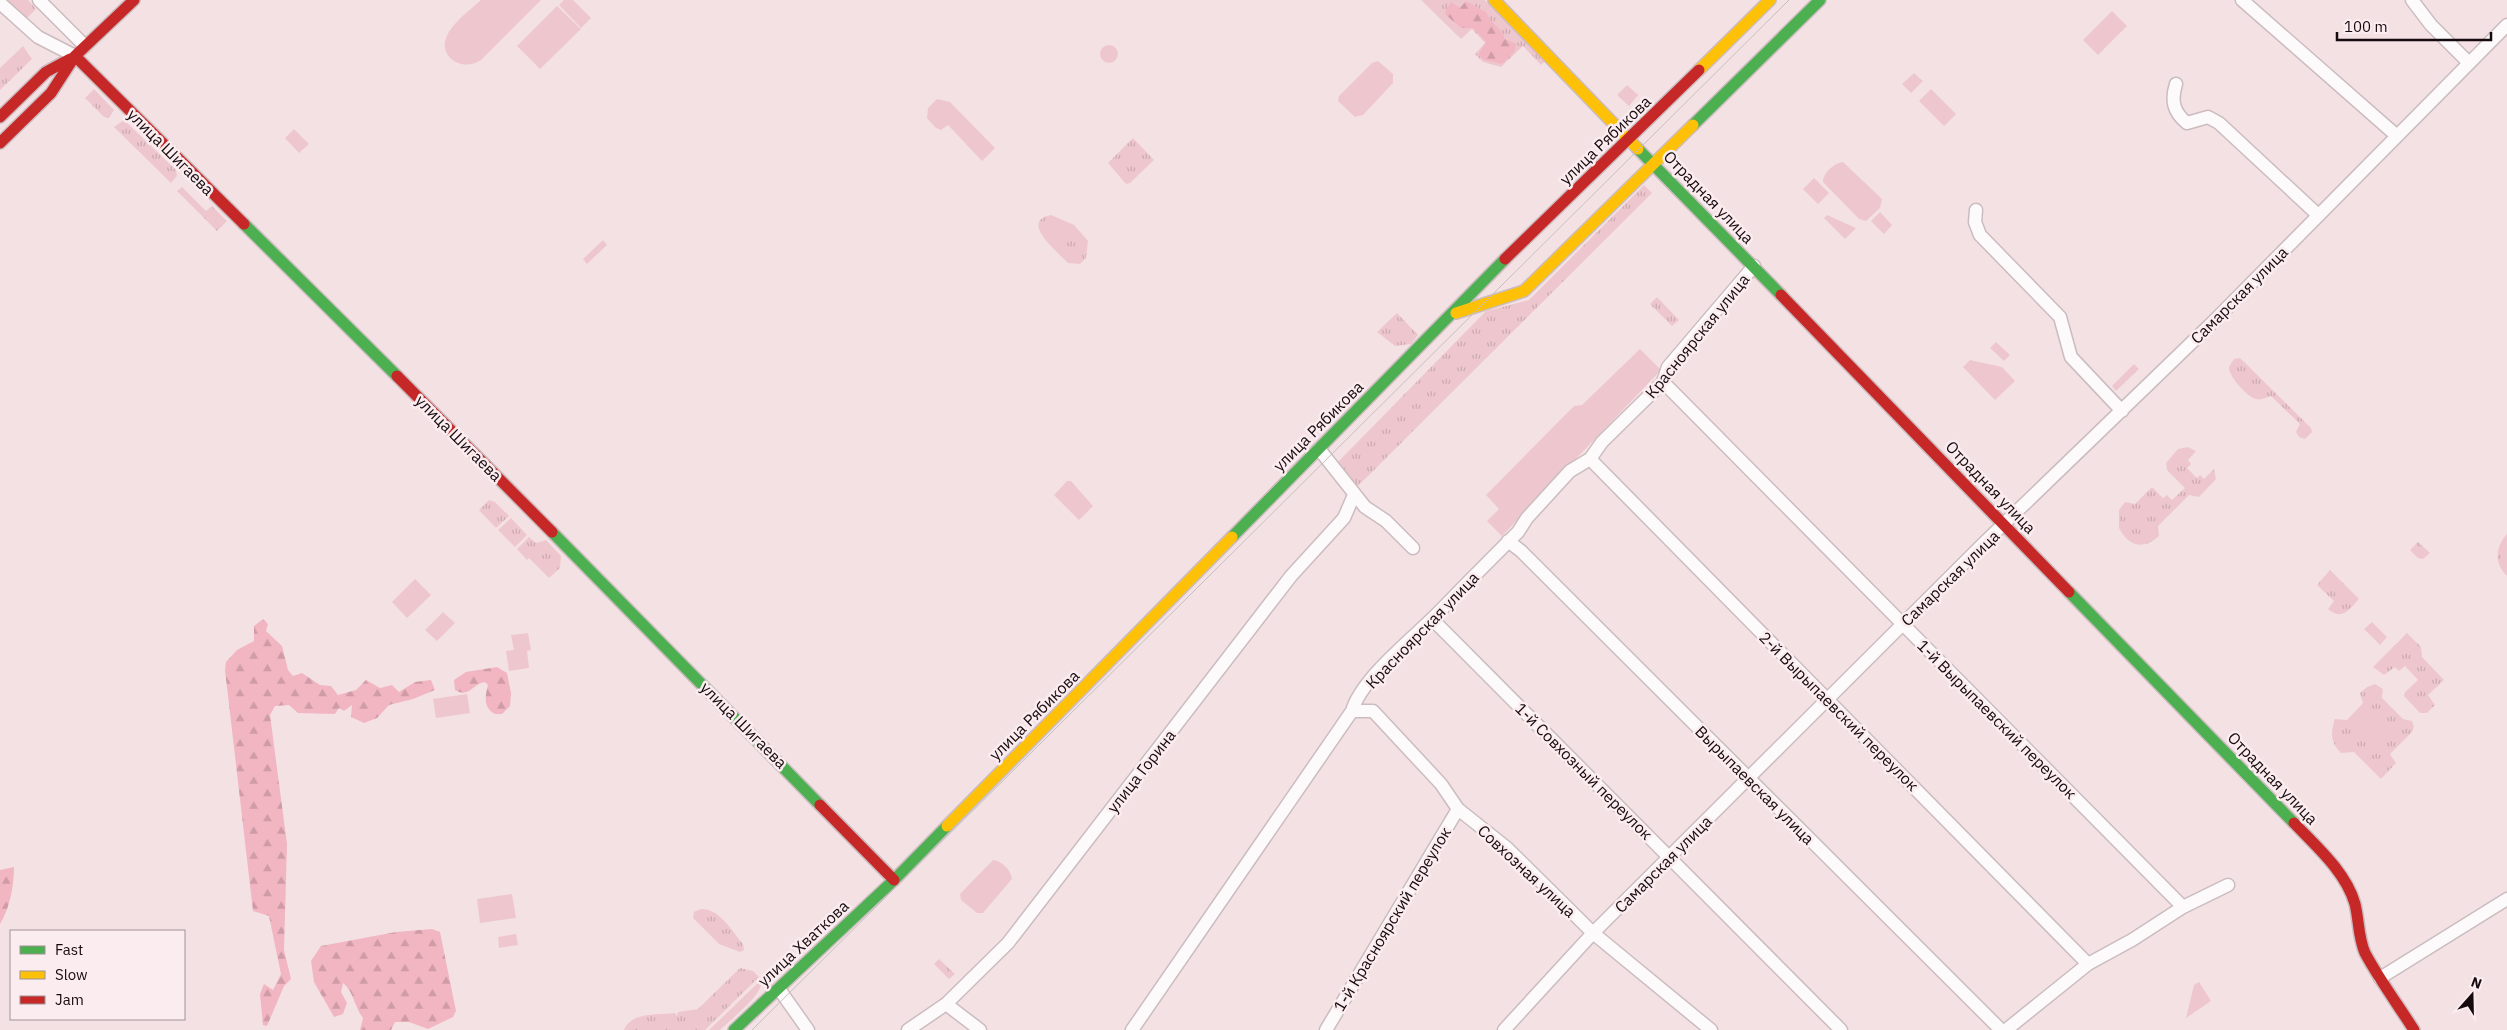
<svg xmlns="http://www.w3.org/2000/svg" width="2507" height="1030" font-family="'IBM Plex Sans',sans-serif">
<defs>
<pattern id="grass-tufts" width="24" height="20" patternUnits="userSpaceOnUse" patternTransform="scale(1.25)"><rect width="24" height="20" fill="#eec7ce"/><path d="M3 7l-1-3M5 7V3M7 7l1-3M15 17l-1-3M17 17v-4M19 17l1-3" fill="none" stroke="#cbaab0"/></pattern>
<pattern id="forest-firs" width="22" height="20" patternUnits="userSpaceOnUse" patternTransform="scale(1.25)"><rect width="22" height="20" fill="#f1b6c2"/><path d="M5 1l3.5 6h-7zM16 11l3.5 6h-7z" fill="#ce9ba6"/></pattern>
</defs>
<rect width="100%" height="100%" fill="#f4e1e4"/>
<path fill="url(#grass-tufts)" d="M7,0H28L36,9L26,19Z
M1421,0H1485L1545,61L1541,65L1523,46L1501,67L1483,62L1475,54L1485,43L1472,29L1461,39Z
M23,46L32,59L0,90V68Z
M1627,85L1638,95L1629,106L1617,95Z
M94,89L114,110L109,118L104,117L85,98Z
M124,120L176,170L177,176L171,183L114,127Z
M1133,138L1154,160L1130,183L1126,184L1108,163Z
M1644,185L1652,193L1355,489L1337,463L1486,311L1529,300Z
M182,187L206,211L212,206L227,221L217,231L177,191Z
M1051,215L1074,225L1088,241L1086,258L1080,264L1068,263C1059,253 1018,221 1051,215Z
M603,240L607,245L587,264L583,259Z
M1657,297L1679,320L1672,326L1650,304Z
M1397,313L1418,335L1411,344L1395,346L1377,332Z
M2240,358L2311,428L2312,432L2305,439L2299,437L2296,432L2300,424L2271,396C2267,397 2261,401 2256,399C2247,397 2228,375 2229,367L2234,359Z
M2134,364L2139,369L2116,391L2112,386Z
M2188,447L2196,451L2188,460L2191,464L2187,468L2197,478L2200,475L2204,479L2214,469L2216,479L2199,497L2189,495L2158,526L2159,536C2144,550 2129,547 2119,528V510L2125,502L2135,504L2152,487L2163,498L2167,495L2172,500L2185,488L2167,470L2166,463L2178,449Z
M489,500L495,502L509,516L496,528L479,510Z
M511,518L527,535L515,547L498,530Z
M2507,534V576C2494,564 2495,547 2507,534Z
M529,537L536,543L546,540L561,556L560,568L549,578L529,558L527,560L517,549Z
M2418,542L2430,553L2423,559L2418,558L2410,550Z
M2330,570L2359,599C2349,610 2342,621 2328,609L2334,601L2317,585Z
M2407,633L2421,647L2422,657L2444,680L2428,695L2435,705L2427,713H2420L2404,696L2405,692L2418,680L2405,666L2399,671L2395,667L2384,675L2373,667Z
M2375,684L2383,689L2382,698L2403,719L2412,721L2414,727L2412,732L2390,754L2396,763L2381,779L2354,752L2341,753C2331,743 2330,733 2335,719L2347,720L2363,703L2360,693L2367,687Z
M701,909C719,908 733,932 743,944L744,950L740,952L719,944L693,918L694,912Z
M939,959L955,974L949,979L934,964Z
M740,968L753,971L759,977L705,1030H624C631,1012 657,1015 675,1013L677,1016L678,1012L698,1009Z
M761,980C765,994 730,1020 720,1030H709Z"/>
<path fill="url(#forest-firs)" d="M1466,1L1486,12C1490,24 1502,27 1505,39L1516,44L1515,51L1502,64L1484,60L1478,55L1486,42L1473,28H1461L1446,15L1445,12L1451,2L1460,8Z
M263,619L268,624L266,631L282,646L288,670L293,676L302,673L320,685L331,686L338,695L356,690L366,680L380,688L392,685L399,692L415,682L431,680L435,690L413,699L389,705L377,718L364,723L351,717L352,705L344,711L339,708L335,714L298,713L289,705L275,706L270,715L287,844L284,950L291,979L284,986L267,1026L263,1025L260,994L264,984L273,990L281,974L269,916L253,911L225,670L226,662L237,650L254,641V626Z
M497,667L507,673L511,693L510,706L502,714H495C483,708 485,696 488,685L485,682C473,683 469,699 455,690L454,680L466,672Z
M14,867C14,885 10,908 0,924V870Z
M432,929L440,932L456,1011L453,1017L428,1029L409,1022H395L391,1030H360L363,1018C354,1006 354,992 343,983L341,992L347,1003L343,1014L334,1017L314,982L311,961L321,946L396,932Z"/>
<path fill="#eec7ce" d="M481,0H541L481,60C464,72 439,59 446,38C451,24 470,10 481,0Z
M564,0H573L591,18L581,28L559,5Z
M557,6L581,29L540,69L517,46Z
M2112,11L2127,26L2098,55L2083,40Z
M1100 54a9 9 0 1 1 18 0a9 9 0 1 1-18 0Z
M1378,61L1393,74V83L1363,115L1355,117L1338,101L1339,96L1372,63Z
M1914,73L1923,81L1911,93L1902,84Z
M1931,89L1956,114L1944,126L1919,101Z
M937,99L950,102L995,148L982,161L948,125L941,130L936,128L927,118L928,108Z
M294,129L309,144L299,153L285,138Z
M1843,162L1882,199L1880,208L1866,221L1859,219L1823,182C1823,173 1834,163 1843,162Z
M1814,178L1829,193L1818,204L1803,189Z
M1880,212L1892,225L1884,234L1871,221Z
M1827,215L1856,228L1845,239L1824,218Z
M1044 228a9 9 0 1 1 18 0a9 9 0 1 1-18 0Z
M1996,342L2010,355L2004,361L1990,348Z
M1640,349L1661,370L1502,536L1487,521L1499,509L1486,495L1574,406L1582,405Z
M1970,360L2002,367L2015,381L1995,400L1963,367Z
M1067,481H1071L1093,506L1079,520L1054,495Z
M415,579L431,595L407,618L392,602Z
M443,612L455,623L437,641L425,630Z
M2372,622L2387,637L2380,645L2364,629Z
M528,633L531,650L527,651L529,668L509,671L506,651L514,650L511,635Z
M467,694L470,713L436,718L433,699Z
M2367,705L2394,732L2379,747L2352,720Z
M993,860C1002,861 1011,870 1012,879L983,913H977L961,900L960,894Z
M512,894L516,918L480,923L477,899Z
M516,934L518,945L499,948L498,937Z
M2199,982L2211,1001L2186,1018L2194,985Z"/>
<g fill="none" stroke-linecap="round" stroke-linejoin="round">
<defs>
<path id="street" d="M39,0L85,46
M2242,0L2397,136
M2412,0L2431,25L2469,63
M0,3L38,37L75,56
M2176,84C2171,100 2173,112 2187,123L2208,117L2219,123L2318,215
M1976,210L1975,222L1980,235L2060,317L2071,357L2122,411
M1663,382L2183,907
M1319,449L1365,507L1386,521L1413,548
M1590,459L2088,964
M1508,541L1521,551L2001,1030
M1432,619L1841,1030
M1352,711H1373L1441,784L1458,809L1507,848L1593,933L1711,1030
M2380,978L2507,899
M779,989L808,1030
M946,1004L980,1030
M908,1030L946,1004L1008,943L1291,576L1344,518L1354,495
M1132,1030L1352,711C1362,677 1415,637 1440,611C1466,584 1492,558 1518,532L1527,518L1570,471L1590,459L1602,442L1663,382L1668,367L1754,266
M1326,1030L1458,809
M1504,1030L1593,933L1982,545L2213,322L2507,25
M2006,1030L2088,964L2132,940L2183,907L2228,885"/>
<path id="fast" d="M1693,125L1820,0
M1638,149L1781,295
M244,224L397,376
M552,532L820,805
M1232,537L1505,259
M2069,592L2294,823
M734,1030L894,880L947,826"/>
<path id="slow" d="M1494,0L1638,149
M1699,70L1770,0
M1456,313L1524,291L1693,125
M947,826L1232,537"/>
<path id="jam" d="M75,56L244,224
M0,117L46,72L70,59
M0,143L51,93L75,56L134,0
M1505,259L1699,70
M1781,295L2069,592
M397,376L552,532
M820,805L894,880
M2294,823C2316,846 2346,872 2355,904C2359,920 2358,937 2365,953C2379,979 2398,1005 2414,1030"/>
</defs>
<use href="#street" stroke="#cbbcbf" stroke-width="15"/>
<use href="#fast" stroke="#cbbcbf" stroke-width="14"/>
<use href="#slow" stroke="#cbbcbf" stroke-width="14"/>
<use href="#jam" stroke="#cbbcbf" stroke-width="14"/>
<use href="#street" stroke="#fdfafb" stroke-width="12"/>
<use href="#fast" stroke="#4caf50" stroke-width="11"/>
<use href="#slow" stroke="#ffc107" stroke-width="11"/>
<use href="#jam" stroke="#c62828" stroke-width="11"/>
<path stroke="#c4c0c0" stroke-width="1" d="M752,1030L1789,0"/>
</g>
<g text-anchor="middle" stroke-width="5" stroke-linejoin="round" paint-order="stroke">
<g font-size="16" fill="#150a0d" stroke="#fbecef">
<text transform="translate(1605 140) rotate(-44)" y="6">улица Рябикова</text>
<text transform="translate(171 152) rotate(45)" y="6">улица Шигаева</text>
<text transform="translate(1709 197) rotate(46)" y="6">Отрадная улица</text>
<text transform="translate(2239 295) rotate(-45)" y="6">Самарская улица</text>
<text transform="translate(1697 336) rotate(-51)" y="6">Красноярская улица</text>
<text transform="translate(1318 426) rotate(-45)" y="6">улица Рябикова</text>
<text transform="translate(459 438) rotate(45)" y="6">улица Шигаева</text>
<text transform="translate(1991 487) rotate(46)" y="6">Отрадная улица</text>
<text transform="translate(1950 578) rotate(-44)" y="6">Самарская улица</text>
<text transform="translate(1422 630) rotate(-46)" y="6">Красноярская улица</text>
<text transform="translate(1839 711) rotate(45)" y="6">2-й Вырыпаевский переулок</text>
<text transform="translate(1034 715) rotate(-45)" y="6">улица Рябикова</text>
<text transform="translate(1997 719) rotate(45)" y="6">1-й Вырыпаевский переулок</text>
<text transform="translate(744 725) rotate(45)" y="6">улица Шигаева</text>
<text transform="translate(1141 771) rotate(-52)" y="6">улица Горина</text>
<text transform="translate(1584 771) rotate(45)" y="6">1-й Совхозный переулок</text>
<text transform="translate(2273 778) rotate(46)" y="6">Отрадная улица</text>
<text transform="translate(1755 785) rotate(45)" y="6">Вырыпаевская улица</text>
<text transform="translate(1663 864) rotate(-45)" y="6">Самарская улица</text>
<text transform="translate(1527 871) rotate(43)" y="6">Совхозная улица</text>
<text transform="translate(1392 919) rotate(-59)" y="6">1-й Красноярский переулок</text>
<text transform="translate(803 943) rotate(-43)" y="6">улица Хваткова</text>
</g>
</g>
<rect x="10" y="930" width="175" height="90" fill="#fbecef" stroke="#9f9295"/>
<rect x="20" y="946" width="25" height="8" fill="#4caf50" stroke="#9f9295"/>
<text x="55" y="955" font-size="15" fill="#150a0d">Fast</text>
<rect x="20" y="971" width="25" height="8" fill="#ffc107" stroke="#9f9295"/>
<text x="55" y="980" font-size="15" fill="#150a0d">Slow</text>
<rect x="20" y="996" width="25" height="8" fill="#c62828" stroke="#9f9295"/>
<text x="55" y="1005" font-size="15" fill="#150a0d">Jam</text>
<g transform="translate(2472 995) rotate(20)" stroke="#fbecef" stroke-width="4" paint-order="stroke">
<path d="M0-4L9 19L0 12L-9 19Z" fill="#150a0d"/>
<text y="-8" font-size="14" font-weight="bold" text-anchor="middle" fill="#150a0d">N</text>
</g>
<path d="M2337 32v8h154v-8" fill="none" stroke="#150a0d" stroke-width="2.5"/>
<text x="2344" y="32" font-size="15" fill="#150a0d" stroke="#fbecef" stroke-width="4" paint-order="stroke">100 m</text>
</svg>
